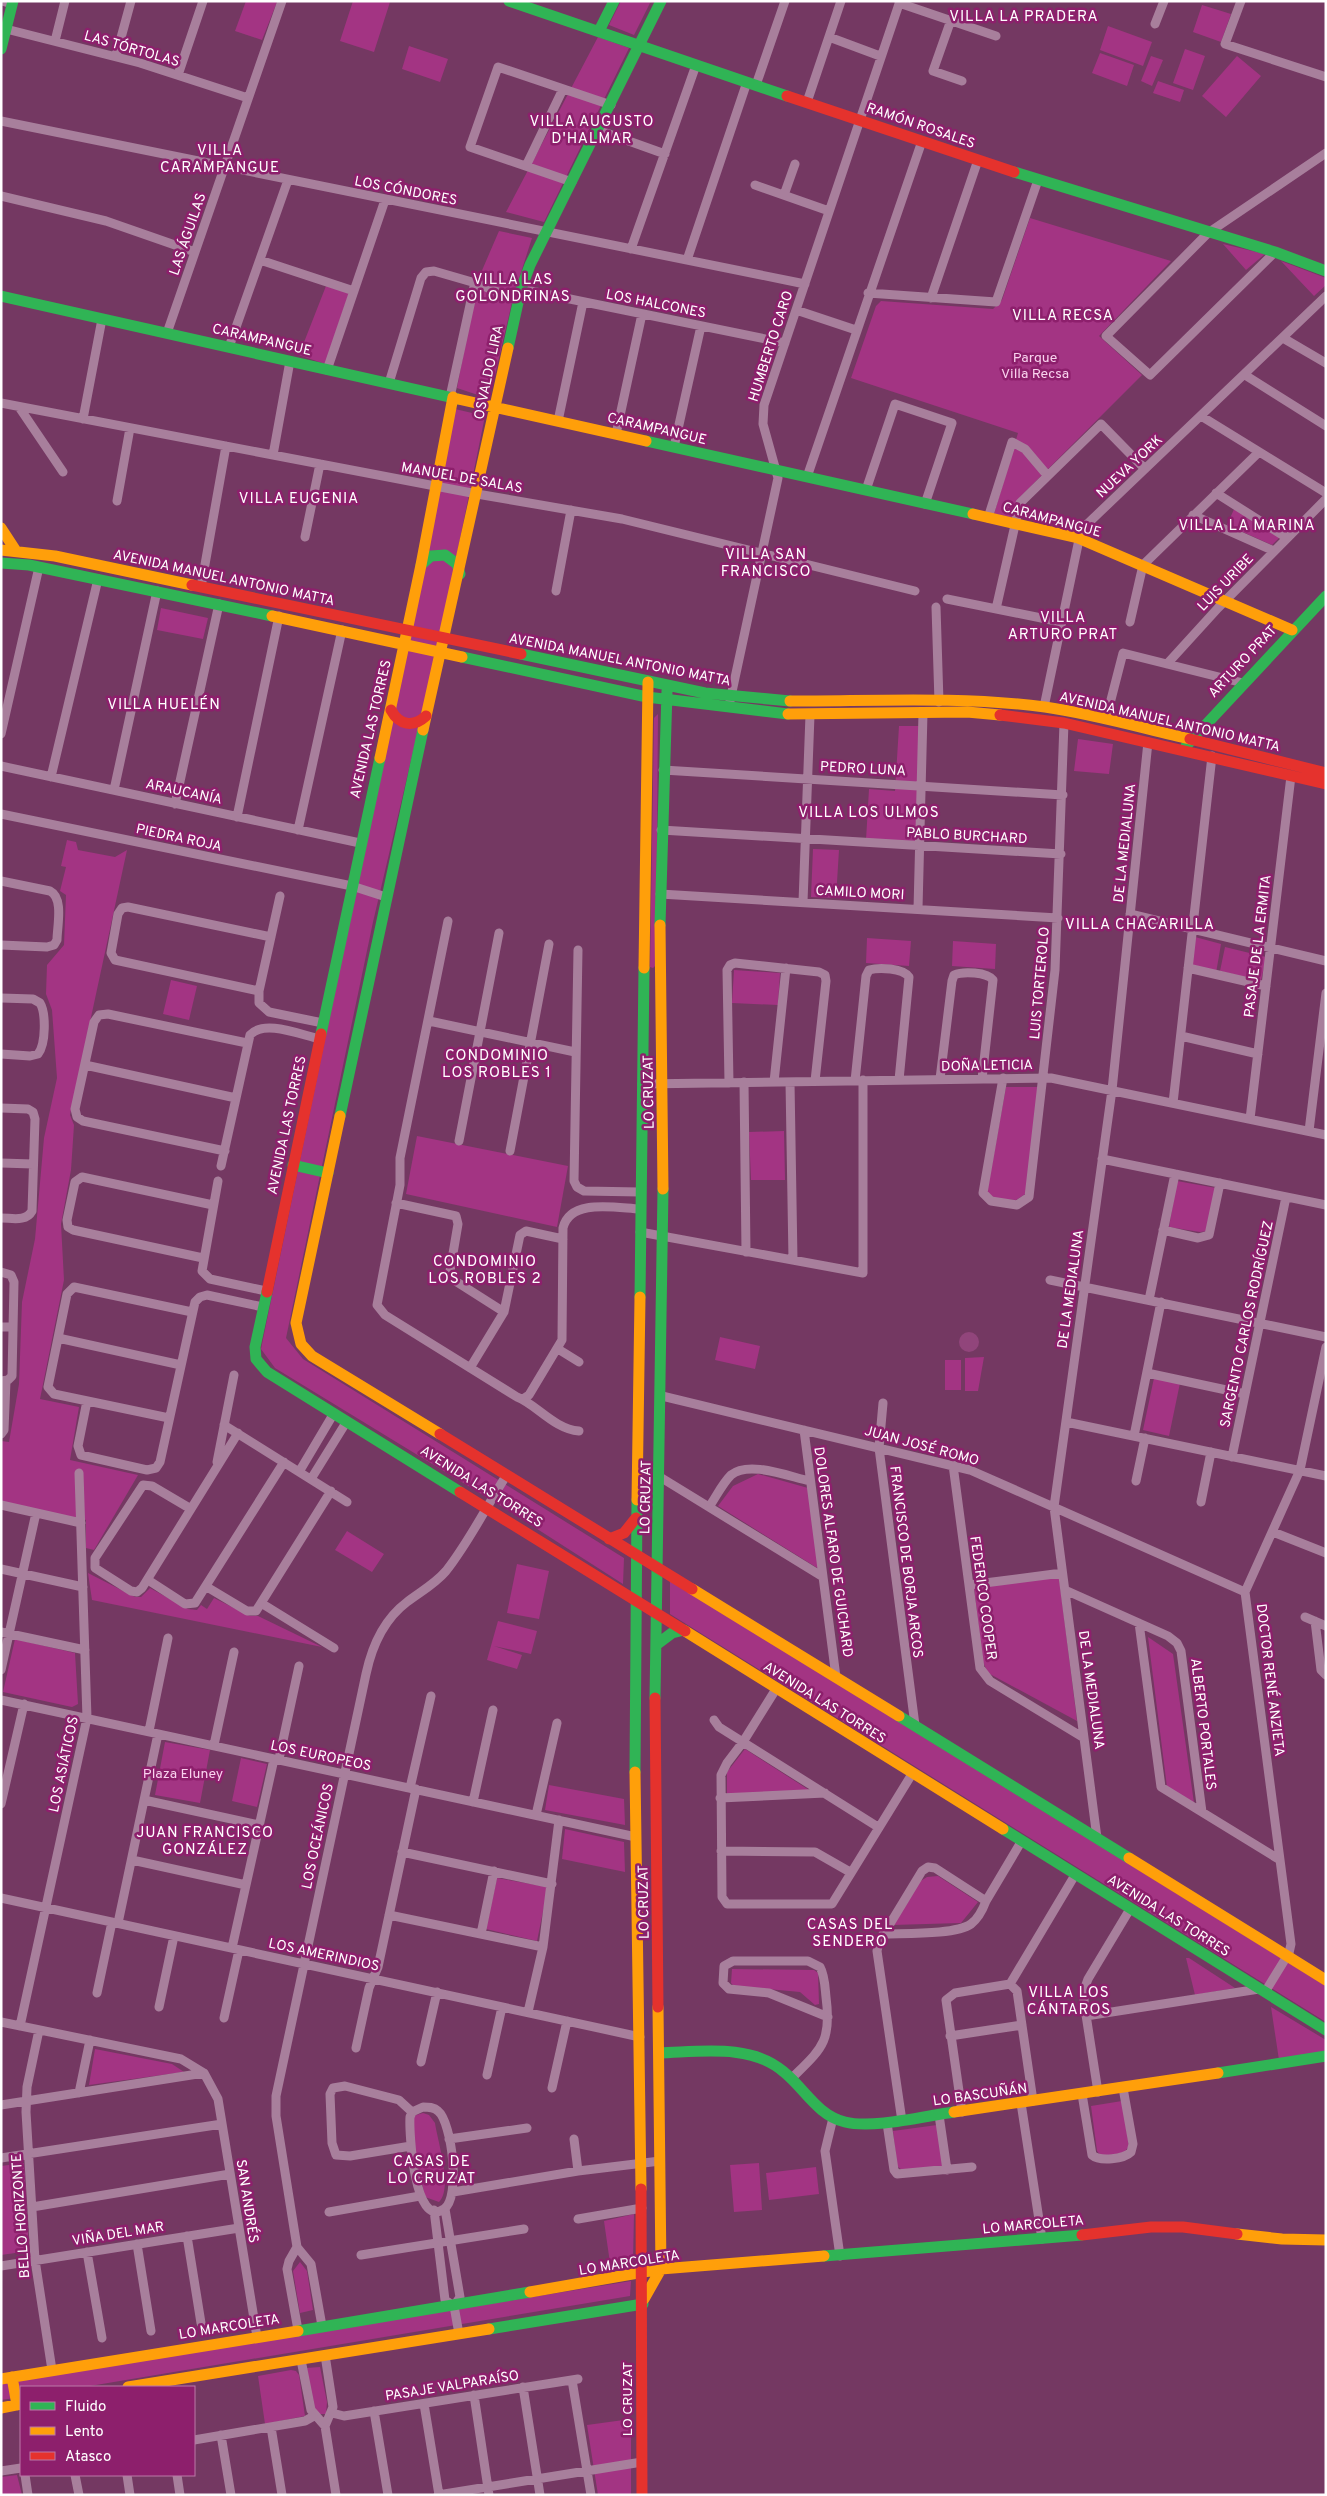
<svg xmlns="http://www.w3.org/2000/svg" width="1327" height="2496" font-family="Overpass,sans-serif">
<rect width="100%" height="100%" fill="#743862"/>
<path fill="#a33483" d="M246,1L277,2L262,40L235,31Z
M353,1L390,2L374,52L340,41Z
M621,1H651L634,35L609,25Z
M1202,5L1231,14L1221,42L1193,32Z
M1108,26L1152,42L1143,66L1100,50Z
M598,37L629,48L544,222L506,212Z
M409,46L448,59L440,82L402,69Z
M1185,49L1205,56L1193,90L1173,83Z
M1100,53L1134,65L1127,86L1092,73Z
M1151,56L1163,60L1152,86L1141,81Z
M1237,56L1261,76L1226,117L1202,96Z
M1158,81L1184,90L1180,102L1153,93Z
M1030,218L1171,261L1099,336L1142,375L1020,497L1014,518L994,514L1018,433L851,378L876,306L881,301L993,309L1002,300Z
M499,231L532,238L514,294L495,375L482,394L478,395L457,388L477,282Z
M1223,244L1265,254L1246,270Z
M1281,261L1326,278V285L1314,296Z
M326,286L349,293L325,364L299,355Z
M455,409L485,416L440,637L373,922L286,1338L303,1359L624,1558L623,1584L506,1509L275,1368L261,1349Z
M1235,507L1280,537L1272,545L1227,525Z
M161,608L208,618L203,639L157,630Z
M658,714L656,965L653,968L650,967L654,718Z
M899,726H920L918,842L866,840L869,789L895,791Z
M1078,739L1113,744L1109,774L1074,771Z
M67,840L76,842L78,850L115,857L127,850L70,1115L74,1125L71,1170L61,1224L64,1280L40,1399L79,1407L70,1460L138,1475L94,1550L86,1548V1520L1,1502V1441L9,1442L19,1384L22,1302L35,1239L44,1138L57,1078L52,1010L46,994L47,965L64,945L66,895L60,891L66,867L61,866Z
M813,849L839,850L836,898L811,897Z
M1195,937L1221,944L1216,973L1189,968Z
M867,938L911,941L909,966L866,963Z
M953,941L996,944L995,969L952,966Z
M1225,947L1266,957L1261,981L1220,971Z
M734,970L780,973L778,1005L732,1003Z
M171,980L197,986L189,1020L163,1014Z
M1006,1087H1041L1027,1193L1016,1200L993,1199L987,1192Z
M784,1131L785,1180H751L749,1132Z
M417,1136L568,1166L557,1227L406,1194Z
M1177,1181L1216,1188L1207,1231L1200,1232L1169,1227Z
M720,1337L760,1346L755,1369L715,1360Z
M984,1357L978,1391H965V1358Z
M945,1360H961V1390H945Z
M1154,1378L1180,1383L1169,1436L1143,1430Z
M758,1474L808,1488L819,1569L718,1506L733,1486Z
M347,1531L384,1554L372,1572L335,1550Z
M517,1564L549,1571L539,1619L507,1613Z
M88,1573L135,1597H141L150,1588L188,1609L197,1610L201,1605L207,1609L214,1598L250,1616H258L322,1647L92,1600Z
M1059,1577L1077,1721L988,1673L983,1662L974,1588Z
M670,1580L1326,1986V2022L670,1614Z
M498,1621L537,1631L531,1654L494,1646L522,1655L517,1669L487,1660Z
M1148,1637L1173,1654L1194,1803L1167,1787Z
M15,1639L75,1653L78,1704L72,1707L3,1692Z
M165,1742L210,1750L200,1803L155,1795Z
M745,1749L809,1790L727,1794V1772Z
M241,1758L267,1764L257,1807L232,1801Z
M549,1785L624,1799L625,1825L545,1810Z
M565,1829L624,1842L625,1872L562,1859Z
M938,1876L978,1902L961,1923L892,1925L919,1882L927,1877Z
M497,1878L548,1887L537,1941L486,1929Z
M1186,1958H1189L1235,1988L1195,1995Z
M732,1969L814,1970L818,1973L819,2004L815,2005L800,1992L734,1986L731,1983Z
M1271,2007L1326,2040V2051L1279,2060Z
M95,2049L172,2064L184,2072L89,2085Z
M1122,2101L1129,2146L1124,2153L1101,2156L1097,2151L1091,2106Z
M423,2113L429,2115L435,2123C438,2143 453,2188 439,2202L425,2197L411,2132L413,2116Z
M937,2125L943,2167L902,2170L897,2166L893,2131Z
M24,2163L29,2251L1,2255V2166Z
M759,2163L762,2210L734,2212L730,2165Z
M816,2167L819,2194L769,2200L766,2173Z
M634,2214L633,2261L610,2263L604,2221Z
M300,2262L307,2271L313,2310L300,2313L293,2271Z
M631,2281L630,2296L84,2387H21V2397L1,2400V2383Z
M320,2367L327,2402L326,2414H317L311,2405L306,2368Z
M291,2370L296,2371L299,2375L305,2416L265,2424L258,2376Z
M631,2419V2495H598L587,2425Z
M17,2475L22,2495H1V2477Z"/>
<path fill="#91457b" d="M959 1342a10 10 0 1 1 20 0a10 10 0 1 1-20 0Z"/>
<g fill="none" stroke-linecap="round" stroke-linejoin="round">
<path stroke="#a87f9c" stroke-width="9" d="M2,1L12,4
M1241,1L1225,44L1326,77
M899,3L996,36
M951,20L933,71L962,81
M1155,24L1164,1
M6,29L140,63L248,98
M829,37L880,56
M55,41L65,1
M116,56L131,1
M178,75L203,1
M756,85L785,1
M807,102L841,1
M1,121L805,284
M598,130L665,154
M526,166L563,89
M572,182L470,147L498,67L611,105
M755,185L829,211
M784,195L795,164
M1,196L106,221L195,252
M631,249L696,65
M1275,252L1150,375L1106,336L1208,233L1326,153
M260,260L354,291
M687,260L747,82
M521,289L785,343
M868,293L996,302L1038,180
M931,298L978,160
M796,310L856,330
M167,333L282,1
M1283,338L1326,363
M229,347L288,180
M327,370L385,200
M1245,375L1326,426
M389,383L421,278L426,272L434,271L479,284L518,301
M450,397L475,282
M1,403L477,494L622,519L915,591
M19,407L63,472
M1201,416L1326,493
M83,419L102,319
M558,421L583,302
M616,434L642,314
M674,447L701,326
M273,455L290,361
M807,477L922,141
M866,490L895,404L952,423L925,504
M1216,493L1287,538
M117,501L130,428
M1193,515L1274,551
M988,518L1012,442L1025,449L1047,475
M305,537L320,464
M201,587L226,446
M556,591L571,510
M947,599L1061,622
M936,607L939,702
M996,609L1020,503L1101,424L1145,469
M1130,622L1143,565L1259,452
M1167,664L1218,608L1326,499
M730,701L778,478L763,424L764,405L900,1
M1044,707L1081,530L1326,296
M1106,719L1123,653L1243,683
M1,734L39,567
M1,766L360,843
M663,770L1063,795
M51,777L98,579
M114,790L157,591
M175,804L219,604
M1,814L352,886L386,897
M237,817L279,616
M298,830L342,630
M661,830L1061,854
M1,881L50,891C64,898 57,927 57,940L54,945L47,947L1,945
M660,894L1058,918
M280,896L259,991V1003L269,1012L323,1023
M803,902L810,715
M918,909L923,713
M1130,914L1326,961
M448,921L400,1158V1185L377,1305L385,1315L517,1397C536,1404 554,1429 579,1431
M578,950L574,1181L577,1187L584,1191L640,1192
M1188,968L1266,986
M259,991L115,960L111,953L118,914L122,908L128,907L271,937
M1,998L33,999L40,1003C46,1013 46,1044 38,1054L30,1056L1,1054
M429,1021L575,1052
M1181,1036L1258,1054
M85,1065L236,1098
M1003,1078L983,1193L991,1201L1017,1205L1029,1197L1055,970L1064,723
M940,1079L952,981L954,975C963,971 987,972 993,980L982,1079
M855,1081L866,976L869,970C879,967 903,968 909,977L899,1080
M744,1082L746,1252
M774,1082L786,968
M790,1082L793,1260
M729,1083L727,970L730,965L735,963L819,972L825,975L826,981L815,1081
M642,1084L1051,1078L1326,1135
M1173,1103L1212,756
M1,1108L28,1109L33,1112L35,1119L32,1211C26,1222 12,1218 1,1218
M1250,1119L1291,776
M1309,1131L1326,993
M459,1141L499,933
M225,1151L83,1121L77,1117L75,1109L94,1022L99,1015L108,1014L247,1043
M510,1151L549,944
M1102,1159L1326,1205
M1,1163L33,1164
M221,1166L250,1035C264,1019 301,1035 320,1039
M218,1181L202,1271L210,1279L266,1291
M396,1203L456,1216L458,1224L449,1277L504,1312
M1163,1230L1198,1238L1209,1235L1220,1183
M640,1232L863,1273V1080
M203,1258L73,1230L68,1227L67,1220L75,1182L82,1177L213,1205
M1,1272L11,1275L14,1282L12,1376L8,1380L1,1381
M1050,1280L1326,1337
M1149,1300L1175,1174
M1,1327H13
M58,1338L181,1365
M558,1349L579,1362
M470,1368L504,1312L520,1235L526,1231L563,1239
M1147,1373L1245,1394
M662,1396L970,1470L1245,1592
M523,1399L529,1395L562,1340L563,1228C570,1198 616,1208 640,1209
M87,1401L78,1446L81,1455L147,1470L156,1468L160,1462L195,1302L200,1297L207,1295L263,1307
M883,1403L879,1448L915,1725
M169,1418L54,1394L48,1387L67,1294L74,1287L192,1312
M1066,1422L1326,1476
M224,1425L347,1502
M804,1430L836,1677
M1,1434L4,1430L6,1381
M1134,1436L1161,1302
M1232,1457L1286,1197
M217,1462L234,1375
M953,1465L980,1668L990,1681L1084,1738
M299,1472L334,1413
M660,1477L823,1577
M311,1479L347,1421
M1136,1481L1145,1438
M1201,1502L1211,1452
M1,1505L81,1523
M709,1507C716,1497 722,1484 731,1475C749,1460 790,1477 810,1481
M191,1509L152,1486L143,1485L95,1558V1568L131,1591L137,1592L142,1588L238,1433
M1273,1532L1326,1553
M1,1569L83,1587
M148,1580L185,1604L195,1603L284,1462
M969,1585L1062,1573
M207,1587L247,1611H256L331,1491
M1065,1590L1168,1636L1177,1643L1181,1651L1202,1812
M261,1603L334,1648
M1305,1617L1326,1626
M1315,1621L1321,1670L1326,1675
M1139,1623L1161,1787L1280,1860
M1,1632L85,1650
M1,1670L36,1513
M776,1689L743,1742L727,1763L721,1775L722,1897L727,1904H832L912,1774
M1,1700L636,1837
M714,1720L719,1727L878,1827
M149,1731L168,1638
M214,1745L234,1652
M279,1759L299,1666
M410,1788L431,1696
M720,1798L825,1793
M144,1800L259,1825
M473,1802L493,1710
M1,1804L24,1704
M536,1815L557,1723
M1097,1838L1054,1507L1112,1090L1148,742
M721,1851L815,1852L850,1872
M402,1852L552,1884
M132,1860L246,1885
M1,1898L640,2037
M389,1915L543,1947
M118,1923L158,1734
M481,1934L494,1871
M883,1934C903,1933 956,1935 971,1924C979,1918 983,1909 986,1901L1021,1842
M232,1948L274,1759
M1010,1984L1075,1875
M1010,1984L1017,1991L1033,2101
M1265,1992L1289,1953L1291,1944L1245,1592L1300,1470L1326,1347
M97,1993L112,1922
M159,2007L174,1936
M528,2012L543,1947L559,1820
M1086,2016L1259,1989
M224,2018L239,1950
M1,2022L181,2059L204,2073L218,2099L257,2337
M20,2026L87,1718L79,1473
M39,2030L27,2087L26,2112L35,2260L52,2370
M950,2036L1022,2025
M356,2048L369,1988L378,1967L416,1789
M421,2062L437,1992
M487,2075L502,2007
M791,2079C821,2049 832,2043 826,1997C825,1988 825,1976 820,1967L808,1961H733L724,1966L723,1983L729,1989L769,1993L828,2017
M552,2088L567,2021
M1098,2092L1084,2002V1990L1088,1979L1130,1909
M79,2093L90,2040
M1082,2094L1092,2155C1100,2162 1124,2159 1131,2152L1133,2144L1123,2088
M1021,2103L1042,2239
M1,2105L204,2073
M423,2107C428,2107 434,2107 438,2111C452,2122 461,2198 444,2209C414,2230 409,2131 410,2117L412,2112Z
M962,2112L946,2000L955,1993L1010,1984
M939,2115L947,2170
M833,2118L825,2151L840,2256
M902,2121L877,1951L879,1942L922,1871L928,1867L935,1868L986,1901
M887,2123L894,2170L897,2174L972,2167
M449,2139L527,2128
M574,2139L578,2171
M411,2146L350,2156L336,2155L332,2143L330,2094L333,2088L345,2086L399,2100L412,2112
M1,2158L222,2124
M453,2192L578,2171L660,2161
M32,2207L230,2174
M445,2209L460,2297L454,2306
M434,2210L445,2300L454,2306L459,2334
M329,2212L420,2196
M578,2219L642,2208
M187,2236L201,2323
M137,2244L151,2331
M297,2247L289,2261L287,2269L298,2330
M87,2252L102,2338
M361,2255L524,2229
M1,2266L239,2228
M322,2326L311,2264L297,2247L276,2116V2096L366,1674C372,1646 383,1620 407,1602C420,1592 435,1584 446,1571C469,1542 486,1507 506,1476
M325,2355L333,2407L325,2426L336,2495
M301,2360L311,2410L325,2426
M572,2380L591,2495
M523,2387L540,2495
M474,2395L489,2495
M424,2404L439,2495
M374,2411L388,2495
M332,2413L344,2416L578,2379
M271,2427L282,2495
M221,2435L231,2495
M194,2440L305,2421L314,2416
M1,2471L21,2468
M25,2475L28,2495
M75,2475L79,2495
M127,2475L130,2495
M177,2475L180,2495
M438,2495L642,2462"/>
<path stroke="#30b455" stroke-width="11" d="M509,1L787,96
M599,31L614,1
M1,49L13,1
M1014,172L1275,252L1326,271
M1,296L458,399
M508,348L521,289L530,265L661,1
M646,441L973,514
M1,563L29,565L272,616
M421,565L431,556L445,555L457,564L460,574
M521,654L705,693L790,701
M462,657L647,697L788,714
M1186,746L1326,596
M660,925L667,691
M321,1034L380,758
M340,1116L423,730
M293,1165L328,1173
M267,1292L255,1347L256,1359L267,1372L460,1492
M640,1297L644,968
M656,1645L672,1633L684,1630
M655,1698L663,1189
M899,1716L1129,1858
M635,1772L637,1500
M1003,1829L1326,2030
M659,2053C699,2052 751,2043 784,2072C805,2089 817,2115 845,2122C873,2129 924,2116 954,2112
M1218,2073L1326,2056
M824,2256L1082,2235
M489,2329L643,2304
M298,2331L530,2292"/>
<path stroke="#ff9f0a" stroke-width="11" d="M458,399L646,441
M973,514L1078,538L1292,630
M1,528L16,551
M1,550L55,556L192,585
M272,616L462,657
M790,701C874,701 961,696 1045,707C1094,714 1142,728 1190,739
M788,714L967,712L1000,715
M423,730L508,348
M380,758L421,565L453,397
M660,925L663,1189
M644,968L648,682
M340,1116L296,1323L301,1344L312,1356L440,1434
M637,1500L640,1297
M692,1589L899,1716
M685,1631L1003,1829
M635,1772L641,2189
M1129,1858L1326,1980
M954,2112L1218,2073
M1237,2234L1282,2239L1326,2240
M530,2292L661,2269L824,2256
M644,2299L661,2269L658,2007
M12,2377L17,2405
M1,2379L298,2331
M128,2387L489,2329
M1,2408L21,2404"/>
<path stroke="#e5322d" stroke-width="11" d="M787,96L1014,172
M192,585L521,654
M391,710C399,725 413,728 426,716
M1000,715L1064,723L1326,784
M1190,739L1326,773
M267,1292L321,1034
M440,1434L692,1589
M460,1492L685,1631
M609,1539L624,1533L636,1518
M655,1698L658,2007
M641,2189L642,2495
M1082,2235L1151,2227H1183L1237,2234"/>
</g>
<g text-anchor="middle" stroke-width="5" stroke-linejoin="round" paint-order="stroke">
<g font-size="14" fill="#fff" stroke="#8d1f6c">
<text transform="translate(132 48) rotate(16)" y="5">LAS TÓRTOLAS</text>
<text transform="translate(921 125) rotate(19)" y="5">RAMÓN ROSALES</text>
<text transform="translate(406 190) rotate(11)" y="5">LOS CÓNDORES</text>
<text transform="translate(187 234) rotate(-71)" y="5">LAS ÁGUILAS</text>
<text transform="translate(656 303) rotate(11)" y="5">LOS HALCONES</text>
<text transform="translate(262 339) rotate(13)" y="5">CARAMPANGUE</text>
<text transform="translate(770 346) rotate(-72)" y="5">HUMBERTO CARO</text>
<text transform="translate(488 372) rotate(-78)" y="5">OSVALDO LIRA</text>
<text transform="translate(657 428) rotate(13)" y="5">CARAMPANGUE</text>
<text transform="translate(1129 466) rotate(-43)" y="5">NUEVA YORK</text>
<text transform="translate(462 477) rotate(10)" y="5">MANUEL DE SALAS</text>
<text transform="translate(1052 519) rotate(15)" y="5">CARAMPANGUE</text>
<text transform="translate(224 577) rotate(12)" y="5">AVENIDA MANUEL ANTONIO MATTA</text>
<text transform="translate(1225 582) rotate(-46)" y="5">LUIS URIBE</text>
<text transform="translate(620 659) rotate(11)" y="5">AVENIDA MANUEL ANTONIO MATTA</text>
<text transform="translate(1242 661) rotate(-47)" y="5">ARTURO PRAT</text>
<text transform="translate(1170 721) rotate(13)" y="5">AVENIDA MANUEL ANTONIO MATTA</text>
<text transform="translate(370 729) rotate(-77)" y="5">AVENIDA LAS TORRES</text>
<text transform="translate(863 768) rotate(3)" y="5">PEDRO LUNA</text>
<text transform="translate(184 791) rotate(12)" y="5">ARAUCANÍA</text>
<text transform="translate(967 835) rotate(3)" y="5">PABLO BURCHARD</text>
<text transform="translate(179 837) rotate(12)" y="5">PIEDRA ROJA</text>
<text transform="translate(1124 843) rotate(-84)" y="5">DE LA MEDIALUNA</text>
<text transform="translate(860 892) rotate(3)" y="5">CAMILO MORI</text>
<text transform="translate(1257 946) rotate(-83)" y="5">PASAJE DE LA ERMITA</text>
<text transform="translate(1039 983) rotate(-85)" y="5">LUIS TORTEROLO</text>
<text transform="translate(987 1065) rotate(-1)" y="5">DOÑA LETICIA</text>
<text transform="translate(648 1092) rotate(-91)" y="5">LO CRUZAT</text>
<text transform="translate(286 1125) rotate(-78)" y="5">AVENIDA LAS TORRES</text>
<text transform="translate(1070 1289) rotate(-82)" y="5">DE LA MEDIALUNA</text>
<text transform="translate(1246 1324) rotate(-78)" y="5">SARGENTO CARLOS RODRÍGUEZ</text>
<text transform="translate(922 1445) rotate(15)" y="5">JUAN JOSÉ ROMO</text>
<text transform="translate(482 1486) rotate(32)" y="5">AVENIDA LAS TORRES</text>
<text transform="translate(645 1497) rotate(-89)" y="5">LO CRUZAT</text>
<text transform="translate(834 1552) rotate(82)" y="5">DOLORES ALFARO DE GUICHARD</text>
<text transform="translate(907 1562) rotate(83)" y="5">FRANCISCO DE BORJA ARCOS</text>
<text transform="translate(984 1598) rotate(82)" y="5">FEDERICO COOPER</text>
<text transform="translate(1271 1680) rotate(83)" y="5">DOCTOR RENÉ ANZIETA</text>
<text transform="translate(1092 1690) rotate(82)" y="5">DE LA MEDIALUNA</text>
<text transform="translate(825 1702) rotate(32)" y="5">AVENIDA LAS TORRES</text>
<text transform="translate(1204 1724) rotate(83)" y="5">ALBERTO PORTALES</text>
<text transform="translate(321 1755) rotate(12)" y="5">LOS EUROPEOS</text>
<text transform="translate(63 1764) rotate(-78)" y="5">LOS ASIÁTICOS</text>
<text transform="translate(317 1836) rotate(-78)" y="5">LOS OCEÁNICOS</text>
<text transform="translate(643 1902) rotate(-91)" y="5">LO CRUZAT</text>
<text transform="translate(1169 1915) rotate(32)" y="5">AVENIDA LAS TORRES</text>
<text transform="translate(324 1954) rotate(12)" y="5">LOS AMERINDIOS</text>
<text transform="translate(980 2094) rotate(-8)" y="5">LO BASCUÑÁN</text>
<text transform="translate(248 2201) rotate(81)" y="5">SAN ANDRÉS</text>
<text transform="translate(20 2216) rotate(-94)" y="5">BELLO HORIZONTE</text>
<text transform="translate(1033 2224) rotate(-5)" y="5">LO MARCOLETA</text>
<text transform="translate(118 2233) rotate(-9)" y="5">VIÑA DEL MAR</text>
<text transform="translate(629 2262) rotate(-9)" y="5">LO MARCOLETA</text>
<text transform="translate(229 2326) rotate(-9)" y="5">LO MARCOLETA</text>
<text transform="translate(452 2385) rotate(-9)" y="5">PASAJE VALPARAÍSO</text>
<text transform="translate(627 2399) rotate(-90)" y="5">LO CRUZAT</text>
</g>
<g font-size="14" fill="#f9d2ee" stroke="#8d1f6c">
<text x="1035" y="362">Parque<tspan x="1035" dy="16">Villa Recsa</tspan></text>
<text x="183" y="1778">Plaza Eluney</text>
</g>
<g font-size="15" letter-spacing="1" fill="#fff" stroke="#8d1f6c">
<text x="1024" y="21">VILLA LA PRADERA</text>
<text x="592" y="126">VILLA AUGUSTO<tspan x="592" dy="17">D'HALMAR</tspan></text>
<text x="220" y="155">VILLA<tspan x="220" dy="17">CARAMPANGUE</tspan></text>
<text x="513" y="284">VILLA LAS<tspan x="513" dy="17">GOLONDRINAS</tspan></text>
<text x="1063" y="320">VILLA RECSA</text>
<text x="299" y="503">VILLA EUGENIA</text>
<text x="1247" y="530">VILLA LA MARINA</text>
<text x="766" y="559">VILLA SAN<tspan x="766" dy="17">FRANCISCO</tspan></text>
<text x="1063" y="622">VILLA<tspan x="1063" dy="17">ARTURO PRAT</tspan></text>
<text x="164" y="709">VILLA HUELÉN</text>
<text x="869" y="817">VILLA LOS ULMOS</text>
<text x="1140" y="929">VILLA CHACARILLA</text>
<text x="497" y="1060">CONDOMINIO<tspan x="497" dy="17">LOS ROBLES 1</tspan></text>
<text x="485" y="1266">CONDOMINIO<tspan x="485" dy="17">LOS ROBLES 2</tspan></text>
<text x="205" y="1837">JUAN FRANCISCO<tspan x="205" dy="17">GONZÁLEZ</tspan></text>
<text x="850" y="1929">CASAS DEL<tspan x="850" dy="17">SENDERO</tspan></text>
<text x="1069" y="1997">VILLA LOS<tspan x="1069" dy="17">CÁNTAROS</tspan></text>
<text x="432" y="2166">CASAS DE<tspan x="432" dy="17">LO CRUZAT</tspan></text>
</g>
</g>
<rect width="1327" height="2496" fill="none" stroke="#ffffff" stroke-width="5"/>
<rect x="20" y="2386" width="175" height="90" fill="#8d1f6c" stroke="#bb79a7"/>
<rect x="30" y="2402" width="25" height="8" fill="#30b455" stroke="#bb79a7"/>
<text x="65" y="2411" font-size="15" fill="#ffffff">Fluido</text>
<rect x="30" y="2427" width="25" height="8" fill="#ff9f0a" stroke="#bb79a7"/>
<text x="65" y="2436" font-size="15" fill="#ffffff">Lento</text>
<rect x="30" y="2452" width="25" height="8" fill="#e5322d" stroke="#bb79a7"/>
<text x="65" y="2461" font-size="15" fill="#ffffff">Atasco</text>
</svg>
